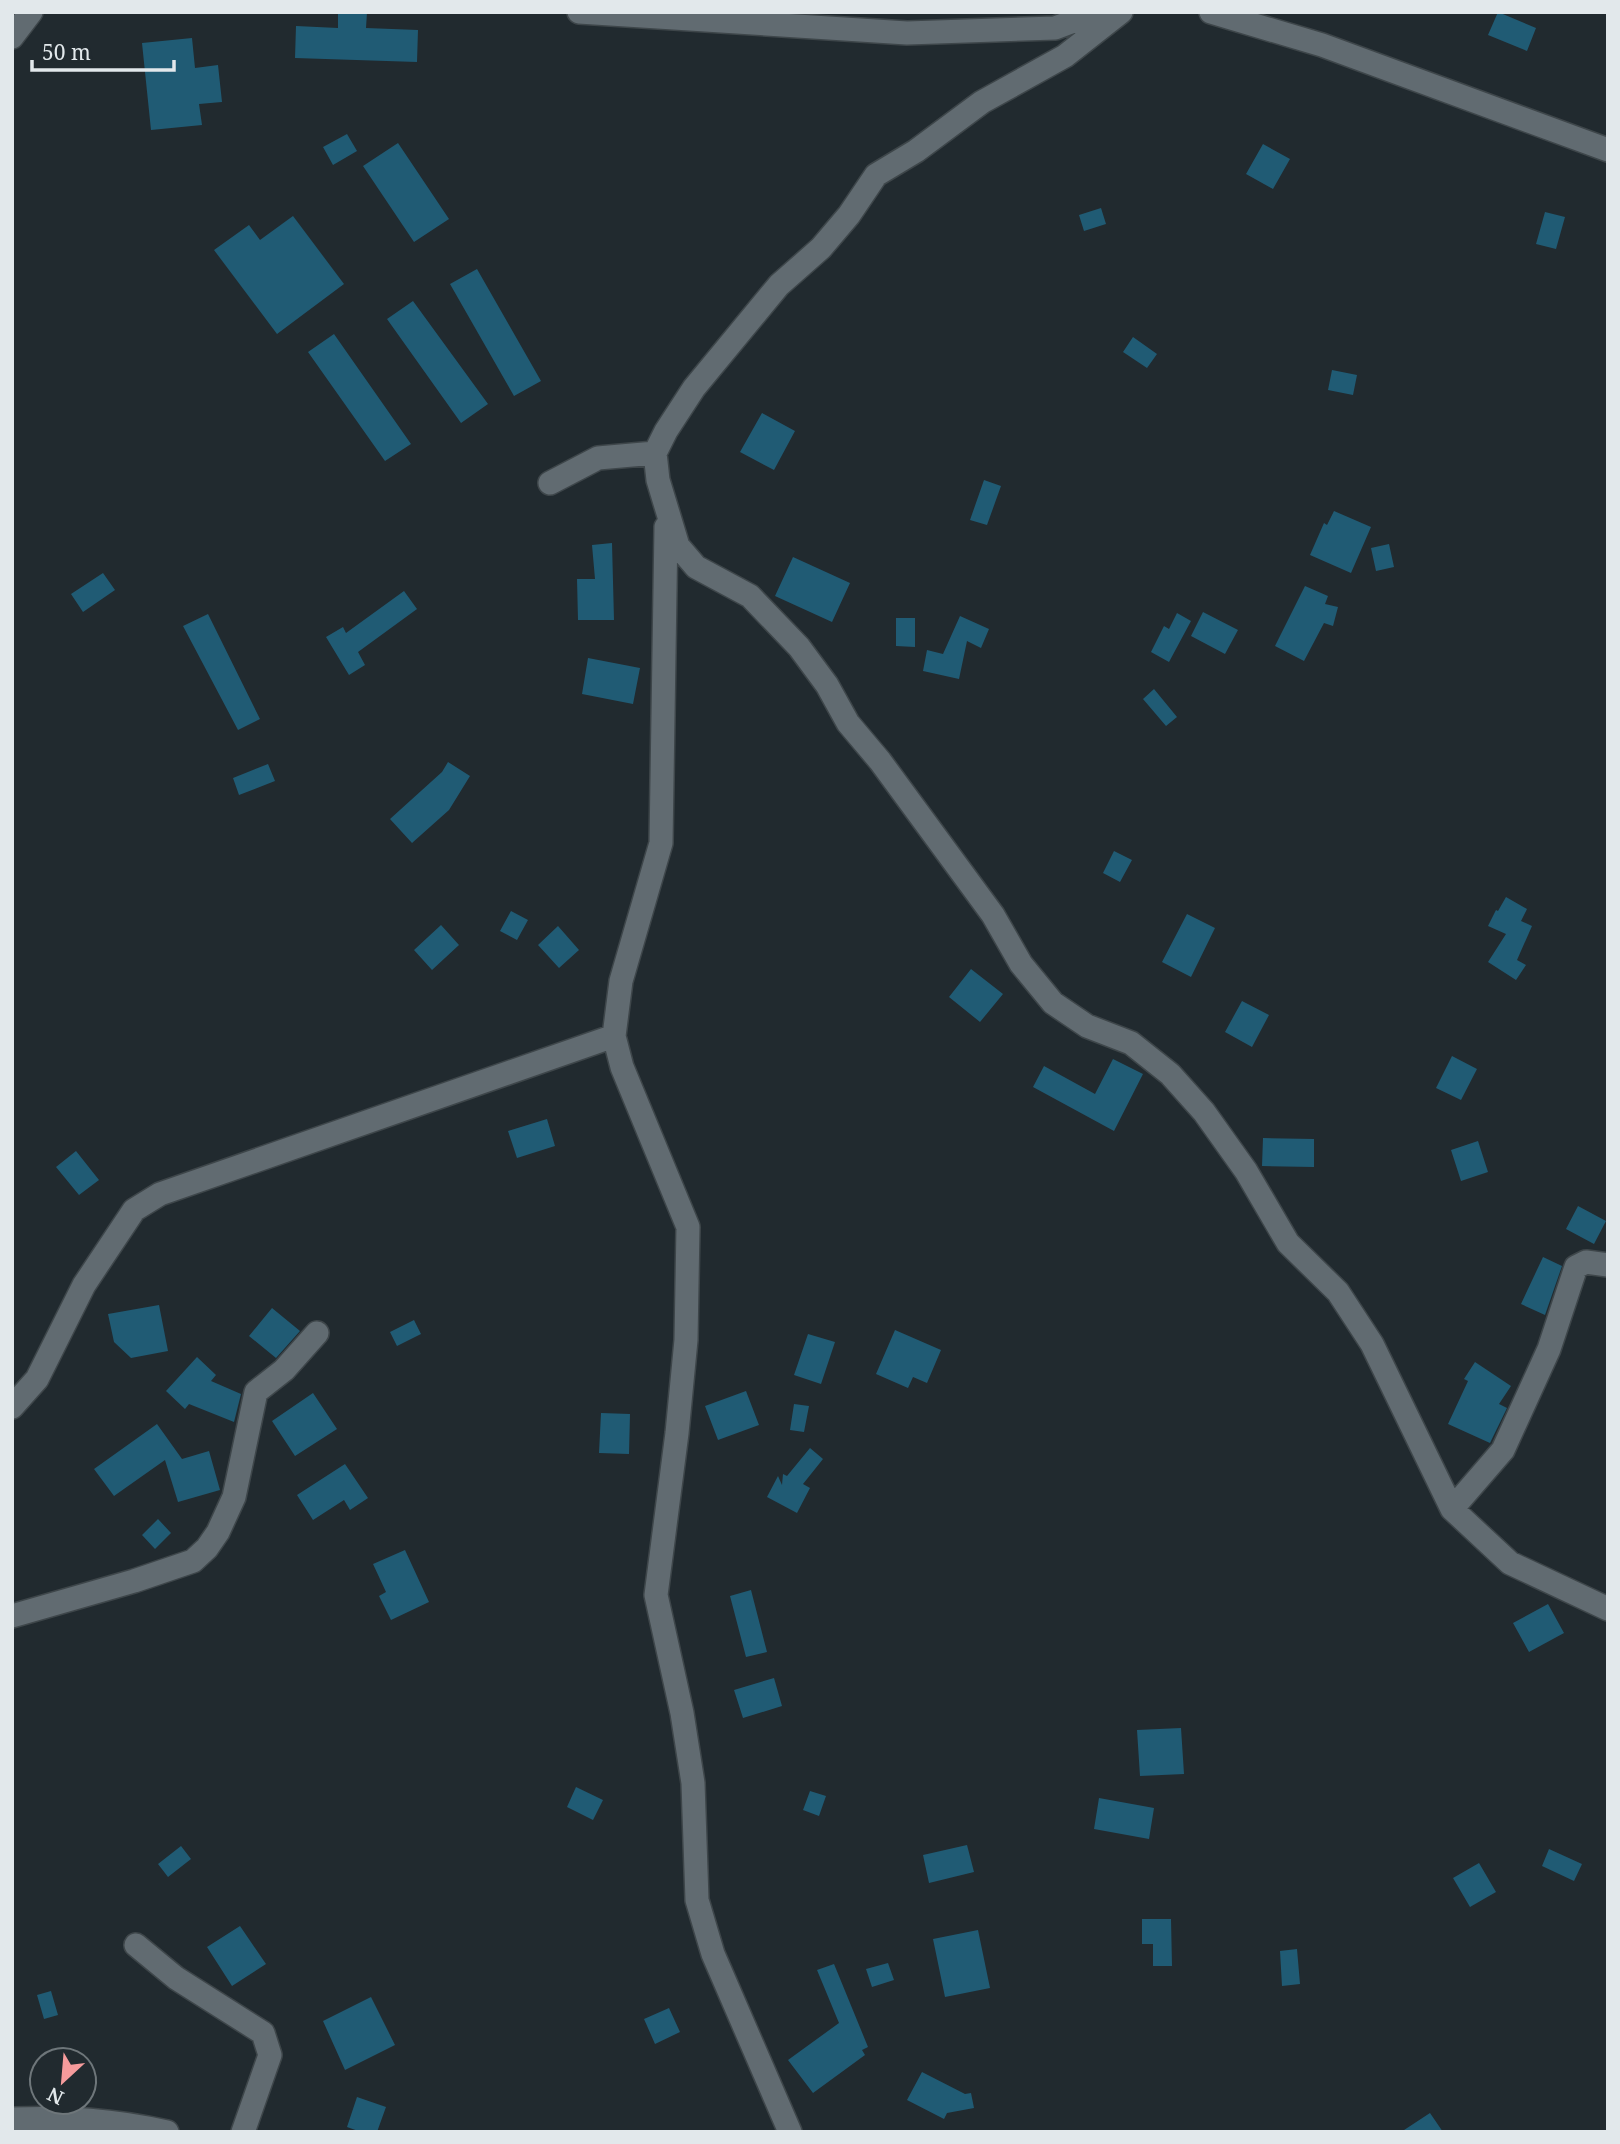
<svg xmlns="http://www.w3.org/2000/svg" width="1620" height="2144" font-family="'Noto Serif',serif">
<rect width="100%" height="100%" fill="#212a2f"/>
<path fill="#205b74" d="M338,12H367L366,28L418,30L417,62L295,58L296,26L338,28Z
M1498,12L1536,28L1527,51L1488,35Z
M192,38L195,68L218,65L222,102L199,104L202,125L151,130L142,43Z
M347,134L357,151L333,165L323,147Z
M398,143L449,219L414,242L363,166Z
M1263,144L1290,159L1273,189L1246,174Z
M1101,208L1106,224L1084,231L1079,215Z
M1545,212L1565,217L1556,249L1536,244Z
M293,216L344,284L277,334L214,250L249,225L260,240Z
M477,269L541,381L514,396L450,284Z
M413,301L488,404L461,423L387,319Z
M334,334L411,444L385,461L308,352Z
M1133,337L1157,354L1147,368L1123,352Z
M1332,370L1357,375L1353,395L1328,390Z
M762,413L795,431L774,470L740,452Z
M984,480L1001,486L987,525L970,520Z
M1334,511L1371,527L1351,573L1310,555L1324,523L1327,525Z
M612,543L614,620H578L577,579H595L592,545Z
M1389,544L1394,567L1376,571L1371,548Z
M793,557L850,583L832,622L775,596Z
M103,573L115,590L83,612L71,594Z
M1305,586L1328,596L1325,604L1338,607L1333,626L1324,623L1304,661L1275,646Z
M404,591L417,609L358,652L365,665L349,675L326,637L343,627L346,633Z
M1203,612L1238,630L1225,654L1191,636Z
M1177,613L1191,621L1169,662L1151,652L1164,626L1169,629Z
M208,614L260,719L238,730L183,626Z
M960,616L989,629L981,648L967,641L959,679L923,671L927,650L943,654Z
M896,618H915V647L896,646Z
M588,658L640,668L633,704L582,694Z
M1154,689L1177,717L1166,726L1143,699Z
M448,762L470,776L449,810L412,843L390,819L442,772Z
M268,764L275,781L239,795L233,778Z
M1114,851L1132,860L1120,882L1103,873Z
M1506,897L1527,909L1521,921L1532,926L1517,960L1526,965L1516,980L1488,962L1506,934L1488,926L1496,910L1498,911Z
M511,911L528,920L517,940L500,931Z
M1187,914L1215,928L1191,977L1162,962Z
M441,925L459,945L432,970L414,950Z
M558,926L579,950L559,968L538,945Z
M971,969L1003,994L980,1022L949,997Z
M1242,1001L1269,1015L1252,1047L1225,1032Z
M1452,1056L1477,1069L1461,1100L1436,1088Z
M1113,1059L1143,1074L1114,1131L1033,1087L1044,1066L1095,1094Z
M547,1119L555,1146L517,1158L508,1131Z
M1263,1138L1314,1139V1167L1262,1166Z
M1478,1141L1488,1172L1461,1181L1451,1150Z
M76,1151L99,1180L79,1195L56,1167Z
M1578,1206L1606,1221L1594,1244L1566,1229Z
M1543,1257L1562,1266L1545,1315L1521,1304Z
M159,1305L168,1351L131,1358L114,1342L108,1314Z
M272,1308L300,1331L276,1358L249,1336Z
M414,1320L421,1334L397,1346L390,1332Z
M895,1330L941,1350L927,1383L913,1377L908,1388L876,1374Z
M808,1334L835,1342L821,1384L794,1375Z
M197,1357L216,1375L211,1381L241,1394L234,1422L189,1404L185,1409L166,1391Z
M1475,1362L1511,1386L1499,1404L1507,1408L1490,1443L1448,1424L1468,1381L1464,1379Z
M746,1391L759,1425L718,1440L705,1406Z
M313,1393L337,1429L295,1456L272,1421Z
M794,1404L809,1406L804,1432L790,1430Z
M601,1413L630,1414L629,1454L599,1453Z
M157,1424L182,1459L209,1451L220,1490L178,1502L165,1460L114,1496L94,1469Z
M810,1448L823,1459L803,1484L810,1488L797,1513L767,1497L778,1476L782,1485L783,1474L787,1476Z
M345,1464L368,1498L350,1510L344,1500L313,1520L297,1495Z
M158,1519L171,1533L155,1549L142,1535Z
M405,1550L429,1602L391,1620L379,1596L386,1592L373,1564Z
M751,1590L767,1652L746,1657L730,1596Z
M1548,1604L1564,1633L1529,1652L1513,1623Z
M774,1678L782,1706L743,1718L734,1690Z
M1181,1728L1184,1774L1140,1776L1137,1730Z
M576,1787L603,1800L593,1820L567,1807Z
M810,1791L826,1796L819,1816L803,1810Z
M1099,1798L1154,1808L1149,1839L1094,1829Z
M967,1845L974,1872L929,1883L923,1855Z
M181,1846L191,1859L168,1877L158,1864Z
M1549,1849L1582,1864L1574,1881L1542,1866Z
M1479,1863L1496,1892L1470,1907L1453,1878Z
M1142,1919H1171L1172,1966H1153V1944H1142Z
M240,1926L266,1964L232,1986L207,1947Z
M978,1930L990,1988L945,1997L933,1939Z
M1297,1949L1300,1984L1282,1986L1280,1951Z
M888,1963L894,1980L872,1987L866,1969Z
M834,1964L868,2047L862,2050L865,2055L813,2093L788,2060L839,2023L817,1970Z
M51,1991L58,2015L44,2019L37,1995Z
M371,1997L395,2045L345,2070L323,2021Z
M669,2008L680,2032L655,2044L644,2019Z
M922,2072L965,2094L971,2093L974,2108L947,2113L944,2119L907,2100Z
M357,2097L386,2107L377,2132H361L347,2127Z
M1430,2113L1443,2132H1401Z"/>
<g fill="none" stroke-linecap="round" stroke-linejoin="round">
<defs>
<path id="minor" d="M579,12L907,33L1055,28L1087,16L1090,12
M1121,12L1065,56L982,102L916,151L876,175L849,215L821,248L779,285L694,388L666,431L655,453L658,480L678,546L696,567L750,596L799,647L827,685L848,723L880,761L993,915L1021,964L1053,1003L1087,1026L1131,1043L1170,1074L1204,1112L1246,1171L1288,1243L1338,1292L1372,1344L1452,1509L1510,1563L1608,1609
M1211,12L1322,45L1608,150
M12,37L31,12
M550,483L598,458L655,453
M666,527L661,843L621,981L614,1036L622,1067L688,1227L686,1340L677,1433L656,1595L682,1713L693,1783L697,1900L713,1954L790,2132
M12,1407L37,1379L84,1285L134,1210L160,1194L614,1036
M1452,1509L1503,1450L1549,1349L1576,1267L1586,1262L1608,1265
M12,1616L134,1581L193,1561L207,1548L218,1532L234,1497L256,1392L284,1370L317,1333
M136,1945L176,1978L263,2033L270,2055L243,2132
M12,2119C67,2117 113,2120 167,2132"/>
</defs>
<use href="#minor" stroke="#3e464a" stroke-width="26"/>
<use href="#minor" stroke="#616b71" stroke-width="23"/>
</g>
<rect width="1620" height="2144" fill="none" stroke="#e2e8eb" stroke-width="28"/>
<g transform="translate(63 2081) rotate(206)"><circle r="33" fill="#212a2f" stroke="#6e767a" stroke-width="2"/>
<path d="M0-5L12 26L0 18L-12 26Z" fill="#f59b9c"/>
<text y="-10" font-size="19" font-weight="bold" text-anchor="middle" fill="#e2e8eb">N</text>
</g>
<path d="M32 60v10h142v-10" fill="none" stroke="#e2e8eb" stroke-width="3.5"/>
<text x="42" y="60" font-size="21" fill="#e2e8eb" stroke="#212a2f" stroke-width="5" paint-order="stroke">50 m</text>
</svg>
